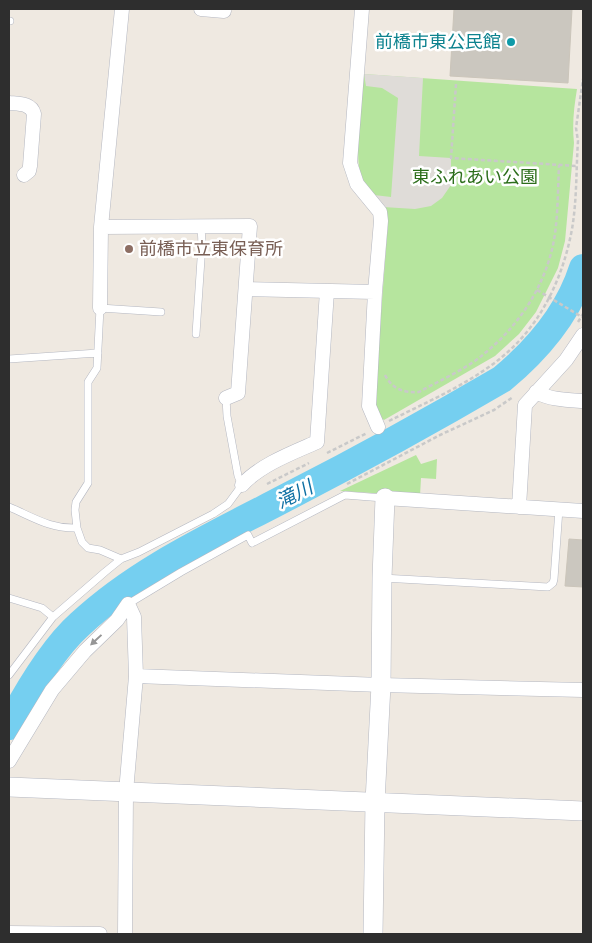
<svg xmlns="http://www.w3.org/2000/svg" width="592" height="943" font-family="Jost,'Noto Sans JP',sans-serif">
<rect width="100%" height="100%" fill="#efe9e1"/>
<path fill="#b6e59e" d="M364,74L577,89C574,107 572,124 574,143L565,241L558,268L536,312L519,334L495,356L384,420L377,415L374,405L388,222C384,203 370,195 362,178C353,161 362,97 364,74Z
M416,455L421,464L437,459L436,479L421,478L420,496L340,491Z"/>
<path fill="#dfdcd8" d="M364,74L423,78L419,156L451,158V185L442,198L431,206L415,209L383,207L374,195L391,197L398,98L382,88L366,86Z"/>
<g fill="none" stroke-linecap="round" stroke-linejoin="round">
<path stroke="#75cff0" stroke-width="28" d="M9,726C26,694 52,649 80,624C140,568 217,534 289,496C361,459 432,420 502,379C537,350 569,312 583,268"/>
</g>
<path fill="#cbc7bf" stroke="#cbc5ba" d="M454,9H572L568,83L450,76Z
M569,539L583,540V587L565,586Z"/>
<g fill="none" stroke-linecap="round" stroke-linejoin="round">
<defs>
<path id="lane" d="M9,21H10
M196,334L202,244L201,226
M9,359L98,353
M9,507C33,517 50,529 77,528
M121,559L100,550L88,548L82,542L77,528L75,510L76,502L88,483V382L97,368L100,308L161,312
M382,578L548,587L553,583L554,579L559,509
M9,598L42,608L53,617
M128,604L181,572L248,535L252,543L345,495L383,498
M9,675L53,617L105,572L121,559L139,552L213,514L228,504L242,485L238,476L227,416L226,398"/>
<path id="street" d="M201,9L224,11
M362,9L350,163L357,184L380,212L381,221L375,292L369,406L378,427
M9,103C19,104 31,103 34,114L30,166L29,171L24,175
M101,227L250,226L238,393L226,398
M247,289L375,292
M100,308L101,227L122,9
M536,392C551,400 567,400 583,401
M242,485C260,465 292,453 317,442L327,291
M385,498L583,511
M519,507L525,405L566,360L583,335
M136,676L381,685L583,690
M9,761L52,690L85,651L117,620L128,604
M9,933L100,934
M125,934L126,792L136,676L134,617L128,604"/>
<path id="secondary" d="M9,787L583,811
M373,934L375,802L381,685L382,578L385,498"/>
</defs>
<use href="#lane" stroke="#b4b7c1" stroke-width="8"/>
<use href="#street" stroke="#b4b7c1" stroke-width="15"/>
<use href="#secondary" stroke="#b4b7c1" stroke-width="20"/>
<path stroke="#c9c9c9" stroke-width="2.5" stroke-dasharray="4 2.5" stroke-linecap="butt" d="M456,84L451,158L577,166
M537,290L582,317
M578,322L583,314
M385,375C392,389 404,393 419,392C440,380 467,369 485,353C522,323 548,281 555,234C558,211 558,187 559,165
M389,421C427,402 469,384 502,357C541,325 563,278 572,229C577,200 576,170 578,141L576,128L583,79
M327,453L367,433
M267,484L309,463
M347,484L440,435L494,410L513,397"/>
<use href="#lane" stroke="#fff" stroke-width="7"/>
<use href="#street" stroke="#fff" stroke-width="14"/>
<use href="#secondary" stroke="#fff" stroke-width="19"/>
</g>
<defs><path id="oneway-solid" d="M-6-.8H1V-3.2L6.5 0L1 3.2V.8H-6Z" transform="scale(1.25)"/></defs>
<use fill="#969696" href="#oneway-solid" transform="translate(96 640) rotate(137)"/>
<circle fill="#0f9aa8" stroke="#fff" stroke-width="2" cx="511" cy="42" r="5"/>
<circle fill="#8d6e63" stroke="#fff" stroke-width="2" cx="129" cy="249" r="5"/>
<g text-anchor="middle" stroke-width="5" stroke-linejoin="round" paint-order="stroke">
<g font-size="18" fill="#0d838f" stroke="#fff" text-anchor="end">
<text x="501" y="48">前橋市東公民館</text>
</g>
<g font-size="18" fill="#2c6e1b" stroke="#fff">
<text x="475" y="183">東ふれあい公園</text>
</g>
<g font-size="18" fill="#785e54" stroke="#fff" text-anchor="start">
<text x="139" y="255">前橋市立東保育所</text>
</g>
<g font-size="19" font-style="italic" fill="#0d6fa3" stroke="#fff">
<text transform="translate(294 494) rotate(-27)" y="7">滝川</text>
</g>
</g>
<rect width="592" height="943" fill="none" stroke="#2e2e2e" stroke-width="20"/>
</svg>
